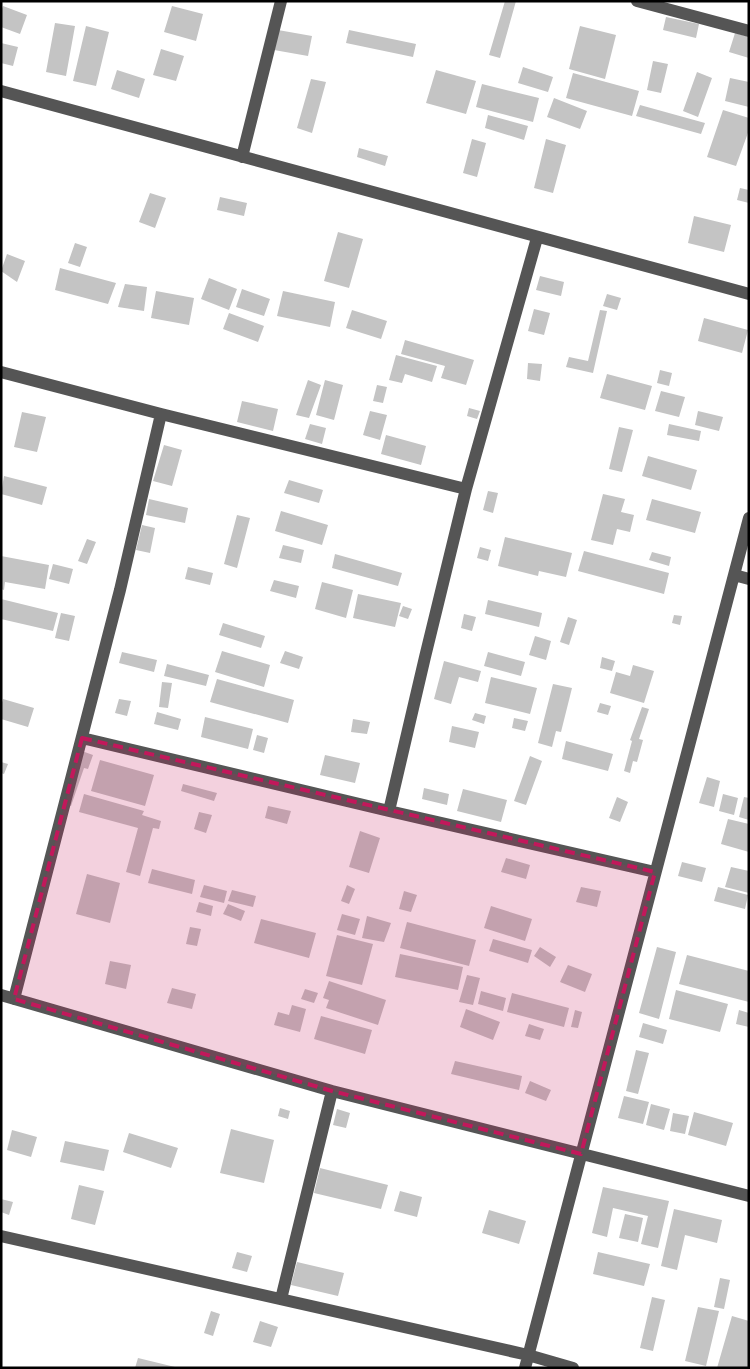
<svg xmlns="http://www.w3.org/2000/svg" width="750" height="1369" font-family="'Source Sans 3',sans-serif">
<rect width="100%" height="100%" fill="#fff"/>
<path fill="#c4c4c4" d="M505,1H516L500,58L489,55Z
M3,6L27,15L20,34L1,27V11Z
M172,6L203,14L196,41L164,32Z
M666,17L699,24L696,38L663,30Z
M55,23L75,26L66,76L46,72Z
M86,26L109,32L96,86L73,81Z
M580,26L616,35L605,79L569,69Z
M278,30L312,36L308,56L274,50Z
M349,30L416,44L413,57L346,43Z
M735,33L749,37V58L729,52Z
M1,43L18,47L13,66L1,63Z
M161,49L184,56L176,81L153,75Z
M653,61L668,64L661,93L647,90Z
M523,67L553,77L548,92L518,83Z
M117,70L145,79L139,98L111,89Z
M436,70L476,81L466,114L426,103Z
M697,72L712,78L698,117L683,111Z
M573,73L639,91L632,116L566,98Z
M730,78L749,82V107L725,101Z
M311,79L326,82L312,133L297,128Z
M482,84L539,98L533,122L476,107Z
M554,98L587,111L580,129L547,117Z
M640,105L705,123L701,134L636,116Z
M723,110L749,118V130L736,166L707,157Z
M488,115L528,126L524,140L485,128Z
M472,139L486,143L477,177L463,173Z
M546,139L566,145L553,193L534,188Z
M359,148L388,156L385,166L357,157Z
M740,188L749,190V203L737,200Z
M150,193L166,198L155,228L139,222Z
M220,197L247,203L244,216L217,210Z
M694,216L731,225L724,252L688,243Z
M338,232L363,239L349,288L324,281Z
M75,243L87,247L80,267L68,263Z
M7,254L25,261L17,282L1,271Z
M60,268L116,283L108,304L55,290Z
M540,276L564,282L561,296L536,290Z
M209,278L237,289L229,310L201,299Z
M125,284L147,287L144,311L118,307Z
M242,289L270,299L264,316L236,307Z
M156,291L194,298L189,325L151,318Z
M283,291L335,302L330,327L277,316Z
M607,294L621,298L617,310L603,306Z
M534,309L550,313L544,335L528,331Z
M352,310L387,321L381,339L346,328Z
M600,310L607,311L593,373L566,367L569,357L588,361Z
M229,313L264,326L258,342L223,329Z
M704,318L748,330L742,353L698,341Z
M405,340L474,360L466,385L441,378L445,366L401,354Z
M396,355L437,366L432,382L405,374L402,383L389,380Z
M528,363L542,364L540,381L527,379Z
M660,370L672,373L669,386L657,383Z
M607,374L652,386L645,410L600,398Z
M308,380L321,385L309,418L296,415Z
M325,380L343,385L334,420L316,415Z
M377,385L387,387L383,403L373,401Z
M661,391L685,397L679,417L655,411Z
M242,401L278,409L273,431L237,422Z
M469,408L480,411L477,419L467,416Z
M370,411L387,415L380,440L363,435Z
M698,411L723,417L719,431L695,425Z
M22,412L46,417L37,452L14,447Z
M310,424L326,428L322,444L305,439Z
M669,424L701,431L699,441L667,435Z
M619,427L633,430L622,472L609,469Z
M386,435L426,446L421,465L381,454Z
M164,445L182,450L172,486L153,481Z
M648,456L697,470L691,490L642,476Z
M4,476L47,487L42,505L1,494Z
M289,480L323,490L319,503L284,493Z
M488,491L498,493L493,513L483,510Z
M603,494L625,499L621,512L634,515L630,532L617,529L613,545L591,540Z
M149,499L188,508L185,523L146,515Z
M652,499L701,512L695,533L646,520Z
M281,511L328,525L322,545L275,531Z
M237,515L250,518L237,568L224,564Z
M142,525L155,528L150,553L136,550Z
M505,537L572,553L566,577L539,571L538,576L498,566Z
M87,539L96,542L87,564L78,561Z
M283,545L304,550L301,563L279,558Z
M480,547L491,550L488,561L477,558Z
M584,551L669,573L664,594L578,571Z
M652,552L671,557L669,566L649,560Z
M335,554L402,573L398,586L332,568Z
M1,556L49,565L45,589L5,582L4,590L1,589Z
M53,564L73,569L69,584L49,579Z
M188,567L213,573L210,585L185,579Z
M274,580L299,586L296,598L270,591Z
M322,582L353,590L346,618L315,609Z
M358,594L401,603L395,627L353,618Z
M1,599L58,613L53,631L1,619Z
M488,600L542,613L539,627L485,614Z
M403,606L412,609L408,619L399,616Z
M61,613L75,616L69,641L55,638Z
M464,614L476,617L472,631L461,628Z
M674,615L682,616L680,625L672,623Z
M568,617L577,620L569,645L560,642Z
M223,623L265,636L261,648L219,635Z
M535,636L551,641L546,660L529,655Z
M222,651L270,665L264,687L215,672Z
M285,651L303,657L299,669L280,663Z
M122,652L157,660L154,672L119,663Z
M488,652L525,662L521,676L484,666Z
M602,657L615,661L612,671L600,668Z
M444,661L481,671L478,682L459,677L451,704L434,699Z
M167,664L209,675L206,686L164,676Z
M633,665L654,671L644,703L610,693L616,672L630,676Z
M491,677L537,688L530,714L485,703Z
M217,679L294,700L288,723L210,702Z
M162,682L172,683L168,708L159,707Z
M553,684L572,688L561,732L556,731L552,747L538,743Z
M3,699L34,708L28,727L1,719V706Z
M119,699L131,701L127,716L115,713Z
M600,703L611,706L608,715L597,712Z
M642,707L649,709L639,739L643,740L637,762L633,761L630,773L624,771L632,741L630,740Z
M157,712L181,719L178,730L154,724Z
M475,713L486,716L484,724L472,720Z
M205,717L253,729L248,749L201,737Z
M514,718L528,721L525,731L512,728Z
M353,719L370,722L367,734L351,732Z
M452,726L479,732L475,748L449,742Z
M257,735L268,738L264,753L253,750Z
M566,741L613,754L608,771L562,759Z
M79,750L93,755L88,769L84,768L71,806L61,802Z
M325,755L360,763L355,783L320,775Z
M530,756L542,761L526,805L514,801Z
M100,760L154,775L145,806L91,791Z
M1,762L8,764L4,774L1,773Z
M707,777L720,781L714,807L699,803Z
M183,784L217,793L214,801L181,791Z
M424,788L449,794L447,805L422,799Z
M463,789L507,800L501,822L457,811Z
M84,794L144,811L142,815L161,821L159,829L153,828L140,876L126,872L138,828L79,812Z
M723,794L738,798L734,815L719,811Z
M617,797L628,802L620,822L609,818Z
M744,797L749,798V820L739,817Z
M268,806L291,811L287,824L265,818Z
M199,812L212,815L206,833L194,829Z
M728,819L749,824V852L721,844Z
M360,831L380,838L369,873L349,867Z
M506,858L530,865L526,879L501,872Z
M682,862L706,868L702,882L678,876Z
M731,867L749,871V893L725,887Z
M152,869L195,880L192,894L148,883Z
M87,874L120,883L110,923L76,914Z
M204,885L227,891L224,903L200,897Z
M347,885L355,889L349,904L341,901Z
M581,887L601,891L597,907L576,902Z
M718,887L748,895L745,909L714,901Z
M232,890L256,896L253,907L228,901Z
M404,891L417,895L411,912L399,909Z
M199,902L213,906L211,916L196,912Z
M228,904L245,911L241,921L223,914Z
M491,906L532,919L525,941L484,928Z
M342,914L360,919L355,935L337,930Z
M367,916L391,923L384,942L362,938Z
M261,919L316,933L309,958L254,943Z
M407,922L476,940L469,966L400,948Z
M190,927L201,929L197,946L186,944Z
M337,935L373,944L362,985L326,976Z
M493,939L532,950L528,963L489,951Z
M540,947L556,957L550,967L534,956Z
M657,947L676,952L659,1019L639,1013Z
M400,954L463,967L458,990L395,977Z
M687,955L749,971V1002L679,984Z
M110,961L131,965L126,989L105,984Z
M568,965L592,974L585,992L560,982Z
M467,975L480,978L473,1005L459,1002Z
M329,981L386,1000L378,1025L326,1008L329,1000L323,998Z
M172,988L196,994L192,1009L167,1003Z
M305,989L318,993L314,1003L301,999Z
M676,990L728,1004L720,1032L669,1019Z
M481,991L506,998L503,1011L478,1004Z
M512,993L569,1008L564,1027L507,1012Z
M292,1005L306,1009L300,1032L274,1025L278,1012L289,1015Z
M466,1009L500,1022L493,1040L460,1027Z
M575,1010L582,1012L578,1028L571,1027Z
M739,1010L749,1013V1027L736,1024Z
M321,1016L372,1030L365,1054L314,1039Z
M643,1023L667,1030L663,1044L639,1037Z
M529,1024L544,1029L540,1040L525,1036Z
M636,1050L649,1053L638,1094L626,1091Z
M455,1061L522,1076L519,1090L451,1074Z
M530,1081L551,1090L546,1101L525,1093Z
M624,1096L649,1102L643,1124L618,1118Z
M651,1104L670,1109L664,1130L646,1125Z
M280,1108L290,1111L288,1119L278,1116Z
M337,1109L350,1113L346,1128L333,1125Z
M694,1112L733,1123L726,1146L688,1135Z
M673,1113L689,1116L685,1134L670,1131Z
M231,1129L274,1140L264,1183L220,1173Z
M12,1130L37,1137L31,1157L7,1150Z
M129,1133L178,1148L171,1168L123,1152Z
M65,1141L109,1150L104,1171L60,1162Z
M320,1168L388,1185L381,1209L314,1193Z
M79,1185L104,1191L95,1225L71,1219Z
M603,1187L669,1201L658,1248L641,1244L648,1216L613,1208L607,1237L592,1233Z
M400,1191L422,1197L417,1217L394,1211Z
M1,1199L13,1202L9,1215L1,1212Z
M674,1209L722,1220L717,1243L685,1235L677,1270L661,1266Z
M489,1210L526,1221L519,1244L482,1233Z
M625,1214L643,1218L638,1242L619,1238Z
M237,1252L252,1256L247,1272L232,1268Z
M598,1252L650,1264L644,1286L593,1274Z
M297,1262L344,1273L338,1296L291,1285Z
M720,1278L730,1280L724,1309L714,1307Z
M652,1297L665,1300L653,1351L640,1348Z
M698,1307L719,1311L706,1366L685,1361Z
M211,1311L220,1314L213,1336L204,1333Z
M732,1316L749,1321V1368H717Z
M260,1321L278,1327L271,1347L253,1342Z
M138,1358L175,1367V1368H135Z"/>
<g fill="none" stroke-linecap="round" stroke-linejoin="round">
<path stroke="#555" stroke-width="12" d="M637,1L749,31
M1,91L749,294
M242,157L281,1
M1,372L161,414L466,489
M734,575L749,579
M82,738L389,811L655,872
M389,811L425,657L466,489L537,238
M1,995L332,1091L749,1196
M14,999L120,590L161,414
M1,1236L528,1355L573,1368
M281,1299L332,1091
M525,1368L749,518"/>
</g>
<path fill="#c2185b" fill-opacity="0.2" stroke="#c2185b" stroke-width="4" stroke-dasharray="10 6" stroke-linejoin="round" d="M82,738L655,872L581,1154L332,1091L14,999Z"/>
<rect width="750" height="1369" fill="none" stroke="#000000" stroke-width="5"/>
</svg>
